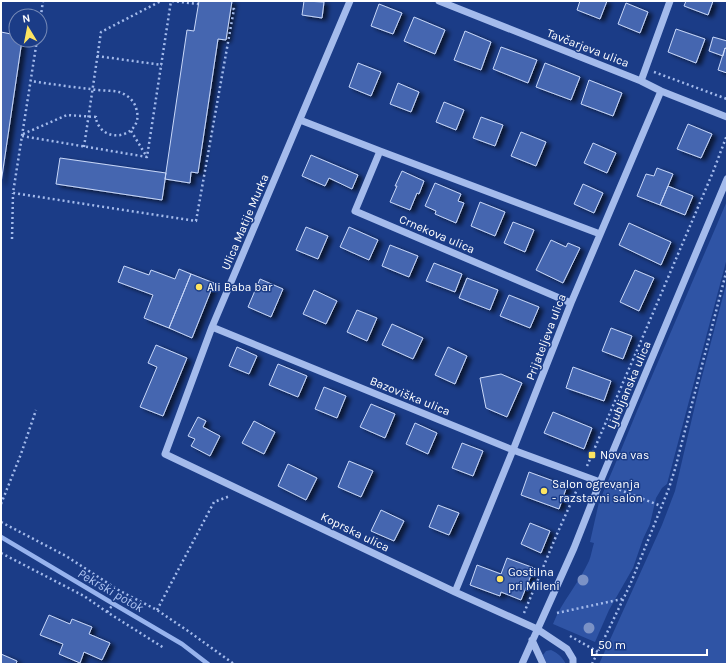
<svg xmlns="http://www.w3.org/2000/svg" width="728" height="665" font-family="Karla,sans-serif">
<defs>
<filter id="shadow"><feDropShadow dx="4.5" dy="2.5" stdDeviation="2" flood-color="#0009"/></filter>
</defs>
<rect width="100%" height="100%" fill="#1b3c87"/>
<path fill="#2f54a5" d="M727,201V258L667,484L662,488L656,498L650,524L643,539L633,568L609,610L595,642L553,624C562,601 579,583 589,561C591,556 592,549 594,543L590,542L599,502L616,462L621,450L637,411Z
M727,281V664H599L662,525L675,491L700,384Z
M551,650C558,653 562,657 566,664H547L543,655L546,651Z"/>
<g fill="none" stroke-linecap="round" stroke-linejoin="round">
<path stroke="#97b3ee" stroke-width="4.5" d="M1,537L107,600L182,644L208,664"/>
</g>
<path fill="#4466b0" stroke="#c9d8f9" filter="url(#shadow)" d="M199,1H232L226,40L218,39L198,173L191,172L190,183L165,179L187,30L194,31Z
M304,1L324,2L322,18L302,15Z
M580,1H607L600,19L577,10Z
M686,1H713L708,15L684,6Z
M626,3L648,12L640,33L618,24Z
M379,4L402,13L393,34L371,26Z
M414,17L445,30L435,54L404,41Z
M12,28L16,29V40H22L1,183V32L11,34Z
M676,29L705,39L696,63L668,52Z
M465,31L491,42L481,70L454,60Z
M713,37L727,41V49L725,48L723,56L709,51Z
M501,47L537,60L528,83L493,69Z
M725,48L727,49V73L718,70Z
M358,63L381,72L371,96L349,87Z
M545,63L580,77L571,100L536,87Z
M589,80L622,93L613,116L581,104Z
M398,83L419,92L411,112L390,104Z
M444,102L464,110L456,130L436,122Z
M481,117L503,125L495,146L473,138Z
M688,124L712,134L701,158L677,149Z
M521,132L546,142L536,166L511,156Z
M593,143L616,153L607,173L584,163Z
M311,155L358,175L352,189L329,178L325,186L302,176Z
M60,158L166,173L162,200L56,184Z
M657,168L673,174L660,205L637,196L646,174L654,176Z
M402,171L424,181L419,194L417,193L410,210L390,202L397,186H395Z
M435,183L461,194L458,201L464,203L456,223L435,214L436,211L425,206Z
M583,184L603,193L594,213L574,204Z
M668,186L693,196L685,215L660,205Z
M480,202L505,212L495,236L471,226Z
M513,222L534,230L525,252L504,243Z
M629,223L671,242L661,265L619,245Z
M306,227L328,236L318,259L296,250Z
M349,227L378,240L369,260L340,247Z
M551,240L566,247L568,243L580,248L563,283L536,270Z
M390,245L418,256L409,277L382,266Z
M434,263L462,274L455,292L426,281Z
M124,266L149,275L151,270L175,279L179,269L191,274L169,328L144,318L153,295L118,282Z
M635,270L654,278L639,311L620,302Z
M191,274L214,283L192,338L169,328Z
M467,278L498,290L490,310L459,298Z
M260,279L283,289L271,317L248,307Z
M314,290L337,301L326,324L303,314Z
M509,295L539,307L530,328L500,316Z
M357,310L377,318L367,341L347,332Z
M392,324L423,338L413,359L382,345Z
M611,328L632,336L623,359L602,351Z
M156,345L187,358L163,416L140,407L157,367L148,363Z
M237,347L257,356L249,374L229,366Z
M448,347L467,356L455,384L435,375Z
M278,364L307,376L298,397L269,385Z
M573,367L611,381L604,401L566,388Z
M501,374L522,383L507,417L486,408L480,378Z
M324,387L346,396L337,418L315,409Z
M371,404L395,414L385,438L360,427Z
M553,412L592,428L584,449L544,433Z
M198,417L206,421L203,427L220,436L210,456L191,446L195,439L188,436Z
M254,421L275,432L264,454L242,443Z
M415,423L437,433L428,454L406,444Z
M462,443L483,451L473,476L452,468Z
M349,461L373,471L361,497L338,487Z
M288,464L317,478L306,500L278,486Z
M529,472L567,486L559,509L521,495Z
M438,505L459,513L449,535L429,527Z
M381,510L404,521L394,541L371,531Z
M530,523L550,531L541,553L521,544Z
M507,558L534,568L521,600L501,592L500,596L470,585L477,565L501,574Z
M49,615L70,624L72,619L92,627L89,634L110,643L102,660L84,652L80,663L59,654L63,644L40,635Z
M1,654L17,661L16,664H1Z"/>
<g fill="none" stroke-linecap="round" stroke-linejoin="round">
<path stroke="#a4bbec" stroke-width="2.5" stroke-dasharray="2 3" stroke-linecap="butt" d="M172,1L198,4
M40,22L43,1
M37,40L13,193L196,221L234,9H230
M97,56L162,65
M654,72L727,99
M131,131L147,157
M23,134L67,115L96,117C96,120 97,123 99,126C111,145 145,133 136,108C134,100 126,94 119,92C110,90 100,91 91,89C71,87 51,84 31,81
M22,136L147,157L171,1
M84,147L101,32L161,1
M12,239L13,193
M587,466L647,327L713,172L727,135
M610,486L661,506
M1,504L21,454L36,410
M1,522L66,556L120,591L157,610L188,631L234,664
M1,553L84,596L107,612L164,648
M157,610L214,502L230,496
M107,612L111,607L120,591
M524,613L557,534L579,485
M557,613L622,599
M570,636L598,652
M592,664L630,585L669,488L675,469L727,269"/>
<path stroke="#a4bbec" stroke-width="7" d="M350,1L212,327L165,454L455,592L537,629L567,649L573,659V664
M439,1L641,81L661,91L727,117
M641,81L670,1
M300,120L380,151L600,234
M380,151L355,211L571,303
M212,327L513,450L600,482
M455,592L513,450L571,303L661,91
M532,640L543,664
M522,664L574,548L600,482L727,179"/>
</g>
<g fill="#7b92c6">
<circle cx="583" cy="580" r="5.5"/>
<circle cx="589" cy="628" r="5.5"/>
</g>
<g fill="#fde461" stroke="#1b3c87" stroke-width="1.5">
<circle cx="199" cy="287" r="4"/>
<rect x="588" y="451" width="8" height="8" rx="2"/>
<circle cx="544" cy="491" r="4"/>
<circle cx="500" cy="579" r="4"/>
</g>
<g text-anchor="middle" stroke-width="3" stroke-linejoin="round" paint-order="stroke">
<g font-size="12" fill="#fff" stroke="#1b3c87">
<text transform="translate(588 48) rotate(21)" y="4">Tavčarjeva ulica</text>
<text transform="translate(245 222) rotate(-67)" y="4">Ulica Matije Murka</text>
<text transform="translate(437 234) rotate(23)" y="4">Crnekova ulica</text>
<text transform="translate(546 337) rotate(-69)" y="4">Prijateljeva ulica</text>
<text transform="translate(629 385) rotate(-67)" y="4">Ljubljanska ulica</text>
<text transform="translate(410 396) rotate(22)" y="4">Bazoviška ulica</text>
<text transform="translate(355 532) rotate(26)" y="4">Koprska ulica</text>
</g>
<g font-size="12" fill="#fff" stroke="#1b3c87" text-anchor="start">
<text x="207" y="291">Ali Baba bar</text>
<text x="600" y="459">Nova vas</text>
<text x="552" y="488">Salon ogrevanja<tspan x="552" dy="14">- razstavni salon</tspan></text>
<text x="508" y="576">Gostilna<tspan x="508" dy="14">pri Mileni</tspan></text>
</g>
<g font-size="13" font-style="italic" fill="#afc5f3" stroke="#1b3c87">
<text transform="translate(111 590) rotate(30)" y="5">Pekrski potok</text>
</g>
</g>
<rect width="728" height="665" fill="none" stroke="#ffffff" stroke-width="4"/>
<g transform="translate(28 28) rotate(350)"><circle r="19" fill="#1b3c87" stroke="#768ab7"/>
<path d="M0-3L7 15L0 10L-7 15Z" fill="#fde461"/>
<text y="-6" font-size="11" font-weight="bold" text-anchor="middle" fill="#ffffff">N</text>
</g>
<path d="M592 649v6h115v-6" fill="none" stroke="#ffffff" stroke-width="2"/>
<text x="598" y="649" font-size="12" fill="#ffffff" stroke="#1b3c87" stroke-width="3" paint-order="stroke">50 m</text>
</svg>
